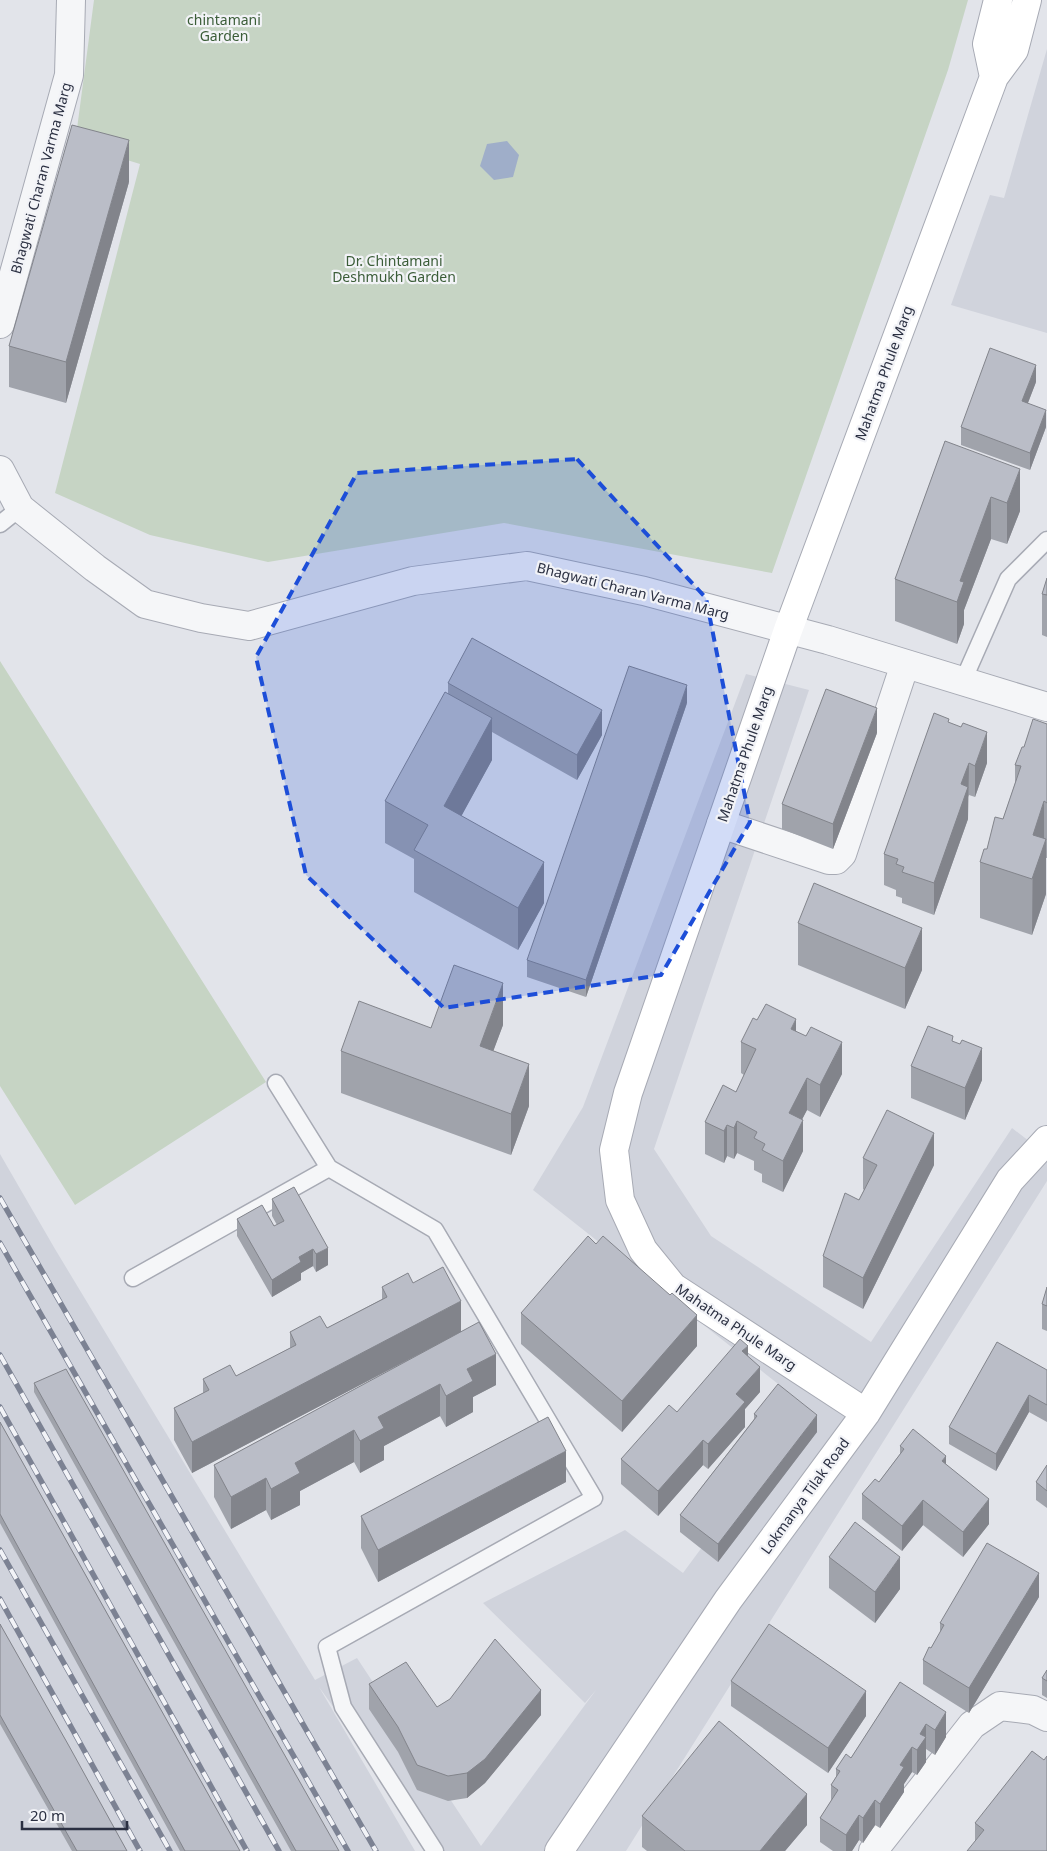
<svg xmlns="http://www.w3.org/2000/svg" width="1047" height="1851" font-family="'Noto Sans',sans-serif">
<rect width="100%" height="100%" fill="#e2e4ea"/>
<path fill="#d0d3dc" d="M1047,49V333L951,305L990,195L1004,198Z
M746,674L809,690L654,1149L711,1236L871,1342L1012,1128L1047,1155V1181L626,1851H437L319,1687L415,1851H0V1154L55,1249L315,1680L357,1658L481,1846L596,1690L585,1703L483,1603L625,1530L683,1573L806,1406L533,1190L583,1107Z"/>
<path fill="#c6d4c4" d="M94,0H968L948,70L772,573L504,523L268,562L150,535L55,493L140,164L75,144Z
M0,661L266,1082L75,1205L0,1086Z"/>
<path fill="#9faec9" d="M507,141L519,155L513,177L494,180L480,166L487,144Z"/>
<g fill="none" stroke-linecap="round" stroke-linejoin="round">
<defs>
<path id="lane" d="M0,524L20,508
M963,681L1008,579L1047,540
M276,1083L329,1168L435,1230L594,1498L327,1647L343,1707L435,1851
M133,1278L329,1168"/>
<path id="street" d="M0,324L69,75L71,0
M0,470L20,508L95,568L145,604L201,618L249,626L413,581L527,566L644,591L828,640L1047,707
M721,824L829,860H836L842,854L905,664
M873,1851L972,1725L1000,1706L1033,1710L1047,1717"/>
<path id="secondary" d="M994,77L1014,50L1027,0
M866,1413L673,1287L643,1250L620,1200L614,1150L628,1093L788,630L994,77L987,44L998,0
M559,1851L728,1600L866,1413L1010,1180L1047,1140"/>
</defs>
<use href="#lane" stroke="#a7aab4" stroke-width="19"/>
<use href="#street" stroke="#a7aab4" stroke-width="30"/>
<use href="#secondary" stroke="#a7aab4" stroke-width="30"/>
<use href="#lane" stroke="#f5f6f8" stroke-width="16"/>
<use href="#street" stroke="#f5f6f8" stroke-width="28"/>
<use href="#secondary" stroke="#fff" stroke-width="28"/>
<defs>
<path id="rail" d="M0,1198L376,1851
M0,1243L348,1851
M0,1355L279,1851
M0,1407L247,1851
M0,1550L170,1851
M0,1599L140,1851"/>
</defs>
<use href="#rail" stroke="#7c8293" stroke-width="5.5"/>
<use href="#rail" stroke="#f2f3f7" stroke-width="4" stroke-dasharray="11" stroke-linecap="butt"/>
</g>
<path fill="#a0a3ab" d="M129,182L66,403L9,387V346Z
M1036,382L1028,403L1046,427L1030,470L961,445V427Z
M945,441L1020,511L1007,544L991,539L964,610V624L957,644L895,621V579Z
M1047,578V637L1042,635V594Z
M448,683L602,735L577,780L492,732V760L461,816L544,903L518,950L414,892V859L385,843V801L448,693Z
M687,703L586,997L527,977V960Z
M949,723L987,763L975,797L969,795L968,797V819L934,915L902,903V898L896,896V890L884,885V854Z
M1047,724V858H1046V894L1032,935L980,918V862L1003,819L1015,783V765L1024,747Z
M877,733L833,849L782,829V804Z
M798,923L922,970L905,1009L798,965Z
M757,1020L796,1031L842,1074L820,1117L807,1110L802,1119L803,1151L783,1192L762,1182V1174L754,1170V1161L737,1153L734,1159L727,1156L724,1163L705,1154V1122L736,1092L744,1075L741,1073V1042Z
M503,1025L493,1051L529,1106L511,1155L341,1093V1051L431,1028Z
M953,1042L982,1080L965,1120L911,1098V1066Z
M863,1158L934,1165L863,1309L823,1287V1256L859,1200L864,1190L863,1189Z
M272,1199L328,1265L316,1272L313,1266L301,1273V1280L272,1297L237,1236V1219L274,1226L277,1225L272,1216Z
M596,1244L670,1295L697,1346L622,1432L521,1344V1313Z
M413,1283L461,1332L496,1385L473,1397V1412L446,1427L440,1416L384,1446V1460L360,1473L354,1462L300,1491V1505L271,1520L266,1510L231,1529L214,1497V1465L416,1356L192,1473L174,1440V1408L203,1393V1379L236,1376L290,1348V1332L327,1328L382,1299V1287Z
M1047,1287V1331L1042,1329V1304Z
M748,1356L760,1392L745,1409V1427L708,1469L703,1465L658,1516L621,1484V1459L677,1412Z
M1047,1370V1422L1029,1412L996,1471L949,1444V1427Z
M34,1383L339,1851H291L34,1392Z
M754,1414L817,1432L718,1562L680,1532V1515L754,1419Z
M0,1422L240,1851H180L0,1523Z
M900,1446L989,1524L963,1557L923,1525L902,1551L862,1519V1494L879,1482L900,1454Z
M1047,1465V1508L1036,1500V1482Z
M566,1482L378,1582L361,1548V1516Z
M829,1557L900,1589L875,1623L829,1588Z
M1039,1597L969,1713L923,1684V1660L931,1648L940,1633V1623Z
M0,1624L127,1851H72L0,1724Z
M1047,1670V1698L1042,1695V1678Z
M731,1681L866,1716L828,1773L731,1706Z
M900,1682L946,1737L935,1755L926,1749V1762L917,1775L912,1772L904,1784V1792L880,1828L875,1825L863,1843L859,1840L852,1851H833L820,1842V1818L831,1801V1785L836,1777V1769L851,1758Z
M369,1684L437,1707L541,1715L485,1783L467,1798L448,1801L417,1790L398,1752L369,1709Z
M1044,1760L975,1841V1823Z
M642,1816L807,1825L785,1851H647L642,1847Z"/>
<path fill="#82848b" d="M129,140V182L66,403V362Z
M1036,365V382L1022,418V401Z
M1046,410V427L1030,470V453Z
M1020,469V511L1007,544V503Z
M991,497V539L964,610V624L957,644V602L960,581Z
M687,685V703L586,997V980Z
M877,708V733L833,849V824Z
M602,710V735L577,780V755Z
M492,718V760L444,848V806Z
M987,732V763L975,797V766Z
M969,763L968,819L934,915V883L961,784Z
M1044,801V845L1046,839V894L1032,935L1033,835Z
M544,862V903L518,950V908Z
M922,928V970L905,1009V968Z
M503,983V1025L480,1087V1046Z
M796,1019V1051L791,1029Z
M842,1042V1074L820,1117V1085Z
M982,1048V1080L965,1120V1088Z
M529,1064V1106L511,1155V1114Z
M807,1078V1110L789,1145V1113Z
M803,1120V1151L783,1192V1161Z
M737,1121V1153L734,1159V1128Z
M727,1125V1156L724,1163V1131Z
M934,1133V1165L863,1309V1278Z
M328,1248V1265L316,1272V1254Z
M313,1249V1266L301,1273V1280L272,1297V1280L299,1257Z
M461,1301V1332L192,1473V1442Z
M697,1315V1346L622,1432V1401Z
M748,1346V1370L742,1351Z
M496,1354V1385L473,1397V1412L446,1427V1396L467,1369Z
M760,1367V1392L745,1409V1427L708,1469V1444L736,1394Z
M440,1384V1416L384,1446V1460L360,1473V1441L378,1417Z
M1029,1395V1412L996,1471V1454Z
M817,1415V1432L718,1562V1544Z
M354,1430V1462L300,1491V1505L271,1520V1489L295,1463Z
M703,1440V1465L658,1516V1491Z
M566,1451V1482L378,1582V1550Z
M946,1456V1481L942,1461Z
M266,1478V1510L231,1529V1497Z
M989,1499V1524L963,1557V1532Z
M923,1500V1525L902,1551V1526Z
M900,1557V1589L875,1623V1592Z
M1039,1573V1597L969,1713V1688Z
M541,1690V1715L485,1783L467,1798V1773Z
M866,1691V1716L828,1773V1748Z
M946,1712V1737L935,1755V1730Z
M926,1724V1762L917,1775V1750L920,1734Z
M912,1747V1772L904,1784V1792L880,1828V1804L900,1765Z
M807,1794V1825L785,1851H760Z
M875,1800V1825L863,1843V1818Z
M859,1815V1840L852,1851H846V1835Z"/>
<path fill="#babdc7" stroke="#82848b" d="M72,125L129,140L66,362L9,346Z
M990,348L1036,365L1022,401L1046,410L1030,453L961,427Z
M945,441L1020,469L1007,503L991,497L960,581L964,582L957,602L895,579Z
M1047,578V595L1042,594Z
M472,638L602,710L577,755L448,683Z
M629,666L687,685L586,980L527,960Z
M826,689L877,708L833,824L782,804Z
M445,692L492,718L444,806L544,862L518,908L414,850L428,825L385,801Z
M934,713L949,719L948,722L961,727L963,723L987,732L975,766L969,763L961,784L968,787L934,883L902,872L904,867L896,864L898,859L884,854Z
M1033,719L1047,724V803L1044,801L1033,835L1046,839L1032,879L980,862L984,849H987L995,817L1003,819L1021,766L1015,765L1022,747H1024Z
M814,883L922,928L905,968L798,923Z
M454,965L503,983L480,1046L529,1064L511,1114L341,1051L359,1001L431,1028Z
M766,1004L796,1019L791,1029L806,1036L811,1027L842,1042L820,1085L807,1078L789,1113L803,1120L783,1161L762,1150L765,1144L754,1138L757,1132L737,1121L734,1128L727,1125L724,1131L705,1122L723,1085L736,1092L756,1049L741,1042L753,1018L757,1020Z
M928,1026L953,1036L952,1041L960,1044L962,1040L982,1048L965,1088L911,1066Z
M887,1110L934,1133L863,1278L823,1256L845,1193L859,1200L877,1165L863,1158Z
M294,1187L328,1248L316,1254L313,1249L299,1257L301,1262L272,1280L237,1219L262,1205L274,1226L284,1221L272,1199Z
M588,1236L596,1244L603,1236L670,1295L672,1293L697,1315L622,1401L521,1313Z
M443,1267L461,1301L192,1442L174,1408L209,1390L203,1379L230,1365L236,1376L296,1345L290,1332L320,1316L327,1328L387,1297L382,1287L408,1273L413,1283Z
M1047,1287V1306L1042,1304Z
M479,1322L496,1354L467,1369L473,1381L446,1396L440,1384L378,1417L384,1428L360,1441L354,1430L295,1463L300,1473L271,1489L266,1478L231,1497L214,1465Z
M740,1339L748,1346L742,1351L760,1367L736,1394L745,1402L708,1444L703,1440L658,1491L621,1459L669,1405L677,1412Z
M997,1342L1047,1370V1405L1029,1395L996,1454L949,1427Z
M66,1369L339,1851H296L34,1383Z
M778,1384L817,1415L718,1544L680,1515L757,1416L754,1414Z
M548,1417L566,1451L378,1550L361,1516Z
M0,1422L240,1851H185L0,1514Z
M913,1429L946,1456L942,1461L989,1499L963,1532L923,1500L902,1526L862,1494L875,1479L879,1482L904,1449L900,1446Z
M1047,1465V1491L1036,1482Z
M855,1522L900,1557L875,1592L829,1557Z
M987,1543L1039,1573L969,1688L923,1660L929,1647L931,1648L944,1625L940,1623Z
M0,1624L69,1746L127,1851H77L0,1715Z
M769,1624L866,1691L828,1748L731,1681Z
M495,1639L541,1690L485,1759L467,1773L448,1776L417,1765L398,1727L369,1684L406,1662L437,1707L450,1699Z
M1047,1670V1681L1042,1678Z
M900,1682L946,1712L935,1730L926,1724L920,1734L926,1737L917,1750L912,1747L900,1765L904,1767L880,1804L875,1800L863,1818L859,1815L846,1835L820,1818L838,1790L831,1785L840,1771L836,1769L846,1754L851,1758Z
M719,1721L807,1794L760,1851H685L642,1816Z
M1032,1751L1044,1760L1047,1756V1851H967L984,1830L975,1823Z"/>
<path fill="#1d4ed8" fill-opacity="0.2" stroke="#1d4ed8" stroke-width="4" stroke-dasharray="10 6" stroke-linejoin="round" d="M577,459L706,598L750,822L661,975L444,1008L306,875L256,657L357,473Z"/>
<g text-anchor="middle" stroke-width="4.5" stroke-linejoin="round" paint-order="stroke">
<g font-size="14" fill="#3b5d38" stroke="#f2f3f7">
<text x="224" y="25">chintamani<tspan x="224" dy="16">Garden</tspan></text>
<text x="394" y="266">Dr. Chintamani<tspan x="394" dy="16">Deshmukh Garden</tspan></text>
</g>
<g font-size="14" fill="#2b3042" stroke="#f2f3f7">
<text transform="translate(41 178) rotate(-75)" y="5">Bhagwati Charan Varma Marg</text>
<text transform="translate(884 373) rotate(-70)" y="5">Mahatma Phule Marg</text>
<text transform="translate(633 591) rotate(14)" y="5">Bhagwati Charan Varma Marg</text>
<text transform="translate(745 754) rotate(-71)" y="5">Mahatma Phule Marg</text>
<text transform="translate(736 1327) rotate(34)" y="5">Mahatma Phule Marg</text>
<text transform="translate(805 1496) rotate(-54)" y="5">Lokmanya Tilak Road</text>
</g>
</g>
<path d="M22 1821v8h105v-8" fill="none" stroke="#2b3042" stroke-width="2.5"/>
<text x="30" y="1821" font-size="15" fill="#2b3042" stroke="#f2f3f7" stroke-width="4" paint-order="stroke">20 m</text>
</svg>
